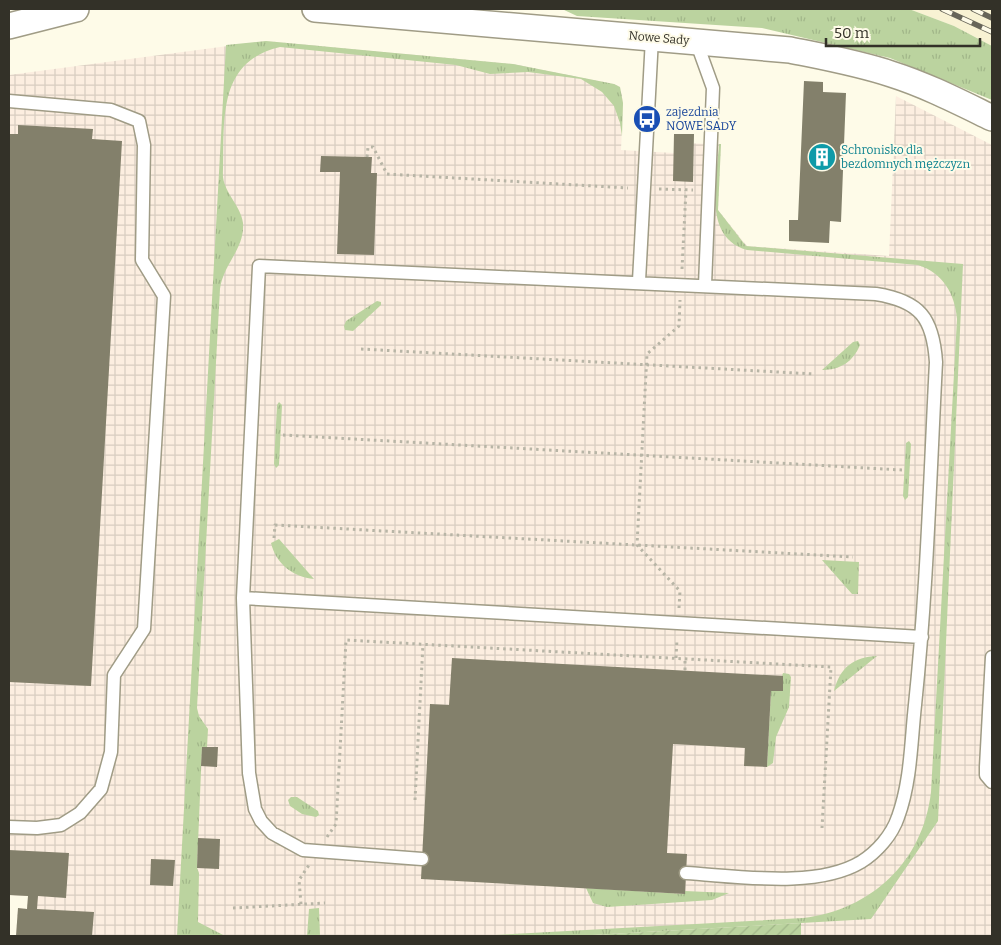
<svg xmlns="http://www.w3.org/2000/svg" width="1001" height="945" font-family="Bitter,serif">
<defs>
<pattern id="industrial-grid" width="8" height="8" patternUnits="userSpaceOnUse" patternTransform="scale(1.25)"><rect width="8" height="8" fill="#fceee0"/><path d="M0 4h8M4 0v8" fill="none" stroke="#d8cdc0"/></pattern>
<pattern id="grass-tufts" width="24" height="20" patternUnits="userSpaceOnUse" patternTransform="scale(1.25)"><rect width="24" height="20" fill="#bbd39f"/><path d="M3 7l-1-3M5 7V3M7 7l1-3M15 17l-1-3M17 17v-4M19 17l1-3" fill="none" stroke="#a1b689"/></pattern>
<pattern id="garden-furrows" width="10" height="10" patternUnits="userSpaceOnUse" patternTransform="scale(1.25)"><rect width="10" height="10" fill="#bbd39f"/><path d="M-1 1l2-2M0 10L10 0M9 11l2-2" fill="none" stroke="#a1b689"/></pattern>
</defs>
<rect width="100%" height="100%" fill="#fefbe8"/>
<path fill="#f8f2d3" d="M909,9H992V46L954,26Z"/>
<path fill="url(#industrial-grid)" d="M266,41L513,64L614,84L620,87L623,102L621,150L674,153V143L721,144L718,210L747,246L889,256L896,96L992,145V936H801L800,923L575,936H16L18,908L27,909L28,896L9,895V75Z"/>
<path fill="url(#grass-tufts)" d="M562,9H909L954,26L992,46V100L890,58L762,28L577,16Z
M266,41L513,64L614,84L620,87L623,103L622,136L620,123L614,106L602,92L581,79L528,72L490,74L456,65L280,47C215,62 225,124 223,177C225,194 241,206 243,223C245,249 223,264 220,289L197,708L199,716L208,729L207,747H202L197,868L199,873L198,922L225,936H177L226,45Z
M719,144H721L718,210L746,246L963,264L938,821L871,919L575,936H477L803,918C871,910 923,862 931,792L957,319C955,294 943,273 918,265L747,250C702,237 717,179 719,144Z
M377,301L381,302V305L353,331L345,330L344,326L346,321Z
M858,341L860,345C853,362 840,370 822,370L853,342Z
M279,402L282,405L279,465L276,468L274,464L277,405Z
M909,441L911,444L908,497L905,500L903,496L906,443Z
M279,539L314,579C293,577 276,564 271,543Z
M822,560L859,562L858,594H852Z
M877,656L834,691C840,667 854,657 877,656Z
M783,673L789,674L791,677L789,707L776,737L773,763L767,767L771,691H783V676H782Z
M291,797H297L318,811L319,815L316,817L302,814L290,806L288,800Z
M586,888L685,894V891L729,893L712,900L607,907L593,903Z
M319,908L320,936H307L309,909Z"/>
<path fill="url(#garden-furrows)" d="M801,923V936H575Z"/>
<path fill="#83806b" d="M804,81L823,82V92L846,93L841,222L830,221L829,243L789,241V220H798Z
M18,125L93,129L92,139L122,141L91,686L9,682V134H18Z
M674,134H694L693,182L673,181Z
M321,156L372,157L371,173H377L374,255L337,254L340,172H320Z
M452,658L783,676V691H771L767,767L744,766L745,748L673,744L667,853L687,854L685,894L421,879L430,704L449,705Z
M202,747H218L217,767L201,766Z
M198,838L220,839L219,869L197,868Z
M9,850L69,853L66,898L38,896L37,909L94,912L92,936H16L18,908L27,909L28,896L9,895Z
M151,859L175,860L173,886L150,885Z"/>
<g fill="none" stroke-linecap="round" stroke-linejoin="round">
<defs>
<path id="service" d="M696,41L713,88L705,285
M9,101L111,110L139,121L144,145L142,260L164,296L144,629L114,675L111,752L101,789L80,813L61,825L37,828L9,827
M639,281L652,38
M243,598L922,637
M992,657L986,767V775L992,782
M422,859L303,850L272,833L261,821L255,809L249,773L243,598L259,266L876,294C920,301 933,318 936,362C930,477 927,591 915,705C911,741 911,782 898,817C892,835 877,852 861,862C816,889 737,876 686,873"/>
<path id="minor" d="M315,9L790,50C824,57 858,63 891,74C926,85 959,102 992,118
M9,26L76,9"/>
</defs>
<use href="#service" stroke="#a09c86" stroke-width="15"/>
<use href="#minor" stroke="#a09c86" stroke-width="28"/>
<path stroke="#b8b5a6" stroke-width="3" stroke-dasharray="2.5 4" stroke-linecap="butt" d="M367,157L368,147H373L387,174L628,188
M659,189L693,190
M682,269L686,190
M361,349L814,374
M283,435L902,470
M274,538L275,525L853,557
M679,608L680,591L637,545L647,354L679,326L680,300
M676,658L677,639
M685,670V659
M415,800L423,644
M327,837L336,824L346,640L831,667L822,828
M301,904L299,880L309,865
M233,908L325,903"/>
<use href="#service" stroke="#fff" stroke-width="12"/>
<use href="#minor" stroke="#fff" stroke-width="25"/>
<defs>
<path id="rail" d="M942,9L992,32
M973,9L992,18"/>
</defs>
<use href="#rail" stroke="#676559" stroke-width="5.5"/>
<use href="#rail" stroke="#fefbe8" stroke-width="4" stroke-dasharray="11" stroke-linecap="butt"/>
</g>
<defs>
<symbol id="bus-disc" viewBox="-11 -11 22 22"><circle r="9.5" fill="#1a4fb4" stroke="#fefbe8"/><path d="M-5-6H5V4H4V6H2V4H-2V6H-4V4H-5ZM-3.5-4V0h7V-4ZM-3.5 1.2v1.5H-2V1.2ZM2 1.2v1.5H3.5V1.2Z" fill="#fff"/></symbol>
<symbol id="building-disc" viewBox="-11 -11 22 22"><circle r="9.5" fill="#0f9aa8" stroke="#fefbe8"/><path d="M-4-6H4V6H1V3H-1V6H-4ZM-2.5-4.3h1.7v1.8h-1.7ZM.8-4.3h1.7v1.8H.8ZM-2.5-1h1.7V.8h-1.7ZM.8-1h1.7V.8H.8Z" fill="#fff"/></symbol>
</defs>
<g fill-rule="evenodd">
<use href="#bus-disc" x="631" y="103" width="32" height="32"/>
<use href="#building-disc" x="806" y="141" width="32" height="32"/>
</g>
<g text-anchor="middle" stroke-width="4" stroke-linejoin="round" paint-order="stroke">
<g font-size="12" fill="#333128" stroke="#fefbe8">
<text transform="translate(659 38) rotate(5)" y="4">Nowe Sady</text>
</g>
<g font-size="12" fill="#164399" stroke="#fefbe8" text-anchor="start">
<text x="666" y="116">zajezdnia<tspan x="666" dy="14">NOWE SADY</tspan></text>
</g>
<g font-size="12" fill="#0d838f" stroke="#fefbe8" text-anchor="start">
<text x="841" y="154">Schronisko dla<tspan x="841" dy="14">bezdomnych mężczyzn</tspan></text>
</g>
</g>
<rect width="1001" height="945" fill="none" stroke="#333128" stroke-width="20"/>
<path d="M826 38v8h154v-8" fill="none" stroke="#333128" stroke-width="2.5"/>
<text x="834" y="38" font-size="15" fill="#333128" stroke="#fefbe8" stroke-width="4" paint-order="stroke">50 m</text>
</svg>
